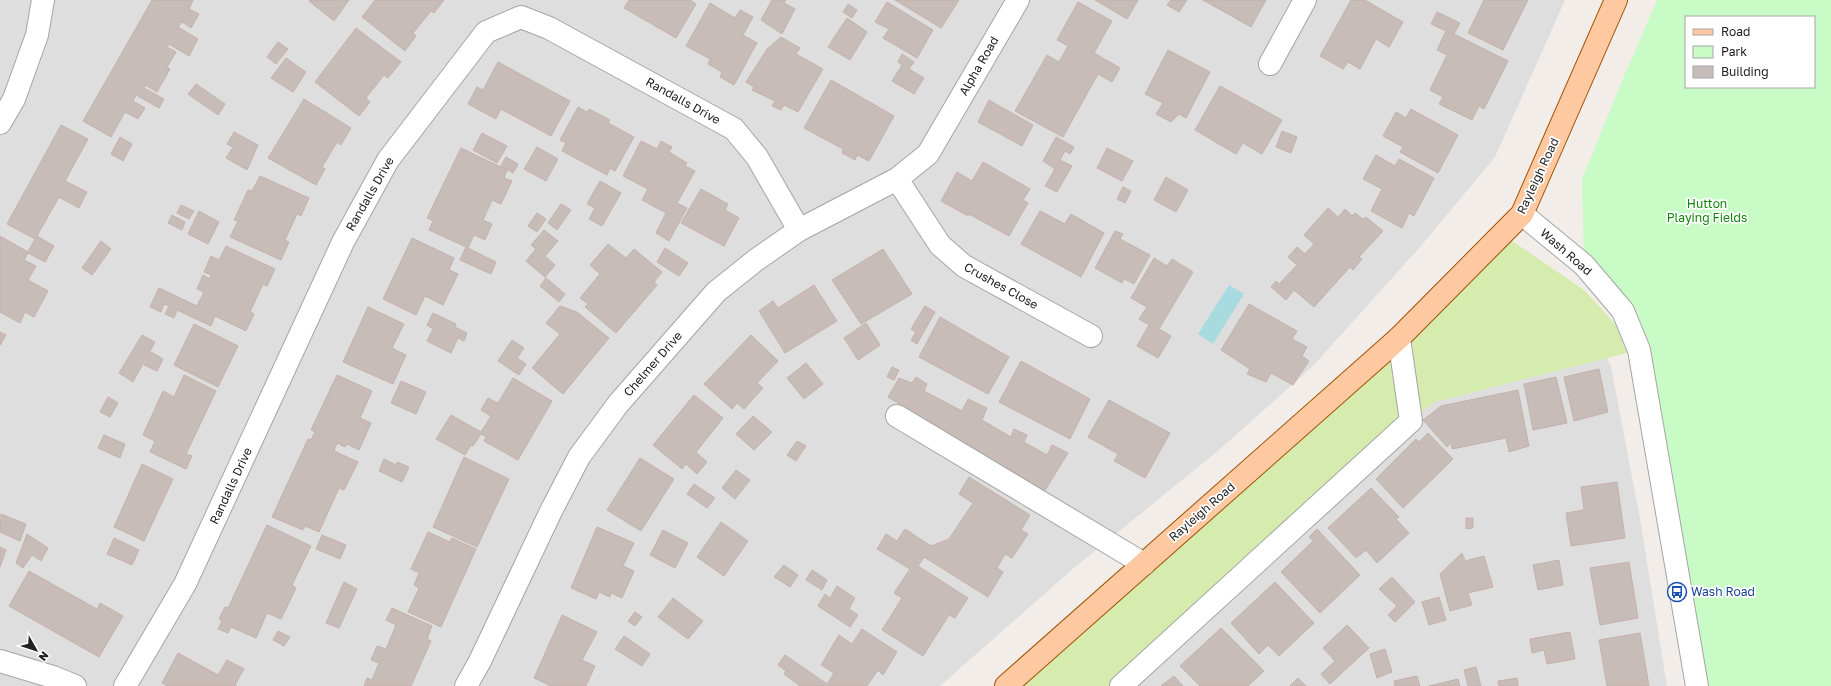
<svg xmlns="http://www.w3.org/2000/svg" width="1831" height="686" font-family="'Golos Text',sans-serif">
<rect width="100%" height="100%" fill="#f2ede8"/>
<path fill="#dfdedf" d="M0,0H1565L1495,157L1420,247L1312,367L1219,450L1075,567L940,686H0Z
M1599,343L1611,366L1640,519L1667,686H1128L1436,390Z"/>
<path fill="#d5ecae" d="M1502,234L1584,290L1639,350L1434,402L1411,421L1121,686H1006Z"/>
<path fill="#c9fbc6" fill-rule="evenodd" d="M1657,0H1831V686H1697L1639,351L1584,265L1582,179L1622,81ZM1686,17H1814V87H1686Z"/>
<path fill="#a8dbe0" d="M1229,285L1244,294L1213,344L1198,334Z"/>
<path fill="#c7bcb7" stroke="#c4b2aa" d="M152,0H193L189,9L199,14L191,28L182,22L178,27L198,39L189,56L169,44L167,47L176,52L167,67L170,69L157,92L145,85L144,88L164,99L159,108L136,95L133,101L145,108L138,119L125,112L111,137L83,121Z
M310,0H349L334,21L309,1Z
M375,0H444L434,13L431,11L413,33L416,36L405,51L362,17Z
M629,0H690L696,4L676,38L624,8Z
M772,0H786L784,3L795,9L782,34L761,20Z
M895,0H959L941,28Z
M1095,0H1138L1127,19Z
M1171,0H1187L1179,12L1167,5Z
M1203,0H1266L1251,27Z
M1351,0H1365L1403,22L1389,47L1376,39L1360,69L1348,62L1343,69L1320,56Z
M1484,0H1528L1503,50L1468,33Z
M887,2L933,30L917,58L883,38L889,29L875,22Z
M1078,2L1112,21L1094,53L1120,68L1112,82L1098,74L1063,137L1015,111L1047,55L1059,62L1068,46L1057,40Z
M710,3L735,18L740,10L753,17L743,35L757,43L734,85L720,77L722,72L708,64L710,59L686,46Z
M848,4L857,10L852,18L843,12Z
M1437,12L1460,23L1454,34L1508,61L1484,109L1479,106L1472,120L1439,104L1443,97L1430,90L1447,55L1437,50L1446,31L1431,24Z
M847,18L867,32L850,60L828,47Z
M356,28L401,62L388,78L384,75L366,98L370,102L359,116L315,82Z
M781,37L800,48L796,54L823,69L798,112L784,105L781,110L772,106L775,101L752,90L754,87L746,82L767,49Z
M278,42L288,49L276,64L267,57Z
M1168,50L1210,72L1186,118L1179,114L1171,122L1156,114L1163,103L1145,94Z
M902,54L914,62L909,69L924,78L914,94L892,81L902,65L898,62Z
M286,58L306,72L293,92L271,78Z
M498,62L570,101L551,136L501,109L496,119L468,104L477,87L483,90Z
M831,80L894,116L869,161L857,155L855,160L842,153L843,149L804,128Z
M196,84L225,104L218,115L188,94Z
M1220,86L1282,120L1262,154L1243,143L1236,154L1195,130Z
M304,99L351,128L341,145L337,142L322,167L325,169L316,185L268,158Z
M989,100L1033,125L1022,146L978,122Z
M578,107L587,112L589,109L610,120L608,123L634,137L615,171L610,168L607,175L562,151L566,143L560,140Z
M1411,109L1458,135L1438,173L1400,152L1403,147L1383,136L1396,112L1406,118Z
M61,125L88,139L65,181L87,192L79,208L59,197L37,236L54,246L45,262L28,253L24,260L36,266L28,280L48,291L34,317L25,312L20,323L0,312V236L28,252L35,239L7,224Z
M1282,131L1297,137L1291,153L1276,147Z
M234,132L258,145L247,170L226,158L233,147L227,144Z
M482,133L507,146L497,163L473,150Z
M120,137L132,144L123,161L111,154Z
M1056,137L1074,147L1070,154L1065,151L1060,160L1072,166L1057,192L1045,186L1055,169L1043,161Z
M641,141L657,149L661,141L672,147L669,152L687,163L685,166L695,171L677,203L687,208L669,241L656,233L666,213L642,200L648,189L623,176Z
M537,147L558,159L546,181L524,169Z
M461,148L507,170L504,178L512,181L501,204L492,200L483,220L492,224L485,240L474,235L468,248L496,262L491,274L460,260L466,247L429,230L433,221L427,218Z
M1107,148L1133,161L1122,181L1097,168Z
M1376,155L1395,166L1399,159L1434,178L1414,216L1409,213L1402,228L1371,211L1382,189L1363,179Z
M506,157L518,164L513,173L501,166Z
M983,162L1030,189L1023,200L1028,203L1009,236L969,214L968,216L941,201L957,172L972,181Z
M260,176L309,198L301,216L297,214L285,240L289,242L281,260L230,237L238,221L234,220L248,190L252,191Z
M1166,177L1188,190L1176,212L1154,200Z
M600,181L621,193L602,226L589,219L595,208L587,204Z
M1123,187L1131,191L1125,203L1117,199Z
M701,189L728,204L725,210L739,218L724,246L681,223Z
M561,204L571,210L557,230L548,223Z
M181,205L194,211L189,219L177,213Z
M1328,208L1338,217L1345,209L1352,216L1355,213L1363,219L1366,217L1383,231L1359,257L1362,259L1353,270L1350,267L1314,307L1294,290L1286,300L1271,287L1276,281L1279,284L1297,265L1288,257L1297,247L1305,254L1314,244L1304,235Z
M199,211L219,222L208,244L188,234Z
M1040,211L1065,224L1071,214L1104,233L1081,277L1021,244Z
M537,213L546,219L537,232L528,226Z
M172,215L185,222L182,230L168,223Z
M544,230L558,241L545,256L555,265L545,277L565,294L559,302L540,286L546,278L526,261L536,249L531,245Z
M1115,231L1123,234L1120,239L1150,255L1134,284L1124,279L1122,283L1095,268Z
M412,238L454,258L449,270L458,274L443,305L425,296L416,315L383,299Z
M101,241L111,249L92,275L82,268Z
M608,244L626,258L634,249L662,272L654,282L657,285L616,333L585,307L588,304L580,298L600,274L590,265Z
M226,246L275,269L267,286L263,284L250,312L254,314L246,331L215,316L211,326L177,310L174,318L165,314L169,306L164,304L161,312L150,307L159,288L197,306L204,292L197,289L203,275L210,279L211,275L204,272L211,256L219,260Z
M665,248L688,263L679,276L657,262Z
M883,249L912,294L861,324L832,280Z
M1154,258L1167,266L1172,259L1193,272L1159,329L1171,336L1158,358L1137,346L1149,325L1139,319L1147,307L1131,298Z
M814,285L837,321L785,353L759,311L773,301L778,308Z
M1249,304L1297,331L1292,339L1307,347L1302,356L1309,361L1293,385L1271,373L1266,382L1247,374L1250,369L1221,350Z
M560,306L577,312L609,338L563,394L532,368L560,334L546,323Z
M925,306L935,312L917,344L911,340L916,332L911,329Z
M368,307L404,324L392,348L406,355L393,384L343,362Z
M433,313L456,324L455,327L467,333L464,341L458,338L451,353L427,341L433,329L427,325Z
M940,317L1009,357L988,394L919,357Z
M866,323L880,345L858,360L844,338Z
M194,324L238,346L218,387L174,365Z
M0,332L6,335L0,345Z
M142,335L155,342L133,382L119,373Z
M751,335L778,361L757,383L763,388L744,409L737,403L732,409L704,384Z
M512,340L524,348L517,358L526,364L519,375L498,361Z
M151,352L163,359L157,371L144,365Z
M1021,361L1090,399L1070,439L999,402Z
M806,363L823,384L804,399L787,378Z
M892,367L899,370L894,380L887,377Z
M1599,369L1608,412L1574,421L1564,377Z
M184,375L216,391L186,454L192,456L186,469L150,452L155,441L143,435L163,391L174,397Z
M337,375L372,391L360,418L371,423L359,450L347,444L345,447L337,443L334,451L358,462L344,490L339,488L319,532L305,526L303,530L272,517L308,439L311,440L315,432L311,430Z
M916,377L927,384L924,391L962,411L968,399L987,408L982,420L1011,437L1014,429L1027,435L1024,442L1047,455L1052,445L1068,453L1044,492L888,397L899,378L912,383Z
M1556,377L1567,423L1533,430L1524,384Z
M513,378L552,401L518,460L484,441L486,437L481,434L473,446L471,445L465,455L436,439L451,415L481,432L491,416L481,410L488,398L498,403Z
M401,381L426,392L416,414L391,403Z
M1518,390L1529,446L1509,452L1506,438L1452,449L1451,443L1447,447L1423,420L1441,406Z
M694,395L723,418L696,452L707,462L697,474L686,464L682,469L653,445Z
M108,397L118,403L110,417L100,412Z
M1109,400L1170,433L1145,478L1114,461L1118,454L1088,437Z
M753,416L772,432L754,450L736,434Z
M1428,433L1453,459L1403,508L1376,479L1416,439L1419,442Z
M104,435L125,444L120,458L98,448Z
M797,441L806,446L796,461L787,455Z
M464,457L509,479L477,547L433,527Z
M640,458L674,479L641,531L607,510Z
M384,459L396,465L397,462L409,467L402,482L379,471Z
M142,464L173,479L144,541L114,527Z
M736,470L750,480L735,499L722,488Z
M969,477L1030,515L1021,530L1028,534L1012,558L1005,554L997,568L1003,572L988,597L924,557L918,566L968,598L955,618L949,615L923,656L882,630L902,598L894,593L910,569L877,549L886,534L897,541L905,529L931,546L949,539L973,503L959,494Z
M1617,482L1625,538L1571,546L1566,513L1584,510L1581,487Z
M694,484L715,498L707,508L687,494Z
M1371,488L1399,517L1396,519L1409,533L1377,563L1366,550L1356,558L1328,528Z
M1,514L26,524L20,541L0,532Z
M1466,518H1473V528L1466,529Z
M721,522L748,541L724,576L697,557Z
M267,525L311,546L292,585L296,588L281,619L267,613L256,638L231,627L228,633L218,629L222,621L219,619L225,607L228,608Z
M597,527L634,543L623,566L634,571L622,598L611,593L610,597L599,592L596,599L571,588Z
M1317,529L1360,575L1320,613L1281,572L1313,541L1309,537Z
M663,530L688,543L675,568L650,555Z
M428,532L450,542L452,538L476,549L441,627L408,612L419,588L414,585L419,573L411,569Z
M27,534L48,548L41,561L32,555L23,568L16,563Z
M322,535L346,545L340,559L316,549Z
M114,538L139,550L132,565L107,554Z
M0,547L6,550L0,567Z
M1462,553L1465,561L1484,556L1493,587L1468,593L1472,605L1450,611L1440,574Z
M1559,560L1563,585L1538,590L1533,565Z
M1629,562L1638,618L1600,625L1590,568Z
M784,565L798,575L790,587L774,577Z
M812,570L827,580L822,590L806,580Z
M29,571L97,609L100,603L123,616L99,657L9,606Z
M1392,577L1415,602L1395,622L1388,615L1397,606L1379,589Z
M344,582L357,589L339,628L326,623Z
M1275,582L1314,623L1279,656L1268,645L1259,654L1231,623Z
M837,586L855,598L849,609L858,615L850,627L818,606L825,594L830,598Z
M1439,597L1446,620L1429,625L1422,602Z
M673,598L703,621L688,639L658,617Z
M392,608L432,626L427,639L431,641L411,686H364L367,678L372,680L379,663L371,660L377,646L386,649L396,625L386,620Z
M635,612L642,617L635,626L628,621Z
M562,615L597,632L582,660L595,666L586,686H551L534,678Z
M1347,625L1369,648L1330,684L1321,674L1335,661L1323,648Z
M1221,628L1264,671L1248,686H1200L1180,666Z
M862,629L897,652L883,675L878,670L867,686H800L784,674L786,671L778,665L785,655L827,684L834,673L821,665L839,635L852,644Z
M278,631L290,637L284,646L273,640Z
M1570,632L1575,659L1547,664L1544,650L1532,653L1530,639Z
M1640,633L1649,686H1607L1599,640Z
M624,636L650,654L642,666L615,649Z
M1385,649L1392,672L1377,678L1370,654Z
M178,653L218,675L227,660L244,669L235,685L237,686H168L162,683Z
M1476,667L1481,686H1468L1464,670Z
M1174,676L1183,686H1161Z
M1417,676L1420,686H1395L1394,681Z
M1298,678L1306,686H1290Z
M1517,678L1518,686H1499L1498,681Z
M1458,679L1460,686H1429Z"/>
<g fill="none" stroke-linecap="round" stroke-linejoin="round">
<defs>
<path id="minor" d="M1270,64L1305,0
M0,123L14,99L37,35L43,0
M897,179L940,245L964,266L1091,336
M1522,214L1584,265L1623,311L1639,350L1697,686
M897,416L1144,564
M0,661L53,677L75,686
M125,686L185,584L343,242L388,160L486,32L521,17L549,28L734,129L757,157L799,230
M466,686L480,661L551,511L579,457L618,404L716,292L756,260L799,230L897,179L928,154L1018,0
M1121,686L1411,421L1399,338"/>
<path id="major" d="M1006,686L1399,338L1522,214L1616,0"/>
</defs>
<use href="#minor" stroke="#a5a5a5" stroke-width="24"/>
<use href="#major" stroke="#9f5300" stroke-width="24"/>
<use href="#minor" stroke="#fff" stroke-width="22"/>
<use href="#major" stroke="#fec8a1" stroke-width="22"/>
</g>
<defs>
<symbol id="bus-ring" viewBox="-11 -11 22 22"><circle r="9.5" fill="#fff" stroke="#1a4fb4" stroke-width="1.5"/><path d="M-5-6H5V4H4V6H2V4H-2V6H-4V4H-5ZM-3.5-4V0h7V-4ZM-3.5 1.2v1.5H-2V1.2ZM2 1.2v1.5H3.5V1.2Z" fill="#1a4fb4"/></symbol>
</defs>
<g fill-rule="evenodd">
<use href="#bus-ring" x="1666" y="581" width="22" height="22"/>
</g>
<g text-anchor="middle" stroke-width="3.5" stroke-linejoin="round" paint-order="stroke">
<g font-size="12" fill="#212121" stroke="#fff">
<text transform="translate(979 66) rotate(-60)" y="4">Alpha Road</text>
<text transform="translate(683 101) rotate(29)" y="4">Randalls Drive</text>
<text transform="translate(1538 176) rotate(-65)" y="4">Rayleigh Road</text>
<text transform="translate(370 194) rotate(-60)" y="4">Randalls Drive</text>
<text transform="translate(1566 252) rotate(41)" y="4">Wash Road</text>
<text transform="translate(1001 286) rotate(29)" y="4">Crushes Close</text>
<text transform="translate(653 364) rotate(-49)" y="4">Chelmer Drive</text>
<text transform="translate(231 486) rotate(-65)" y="4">Randalls Drive</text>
<text transform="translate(1202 512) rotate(-41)" y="4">Rayleigh Road</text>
</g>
<g font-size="12" fill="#118509" stroke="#fff">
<text x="1707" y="208">Hutton<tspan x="1707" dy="14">Playing Fields</tspan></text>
</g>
<g font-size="12" fill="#164399" stroke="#fff" text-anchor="start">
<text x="1691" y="596">Wash Road</text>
</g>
</g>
<rect x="1685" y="16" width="130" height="72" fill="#ffffff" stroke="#a6a6a6"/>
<rect x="1693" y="29" width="20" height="6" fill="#fec8a1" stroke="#a6a6a6"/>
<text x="1721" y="36" font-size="12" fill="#212121">Road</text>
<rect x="1693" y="46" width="20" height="12" fill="#c9fbc6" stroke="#a6a6a6"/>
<text x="1721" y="56" font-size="12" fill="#212121">Park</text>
<rect x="1693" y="66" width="20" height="12" fill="#c7bcb7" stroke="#a6a6a6"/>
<text x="1721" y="76" font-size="12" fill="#212121">Building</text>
<g transform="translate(36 650) rotate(129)" stroke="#ffffff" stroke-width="3" paint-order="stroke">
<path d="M0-3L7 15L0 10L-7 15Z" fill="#212121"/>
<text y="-6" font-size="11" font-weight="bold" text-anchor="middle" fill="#212121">N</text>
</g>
</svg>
